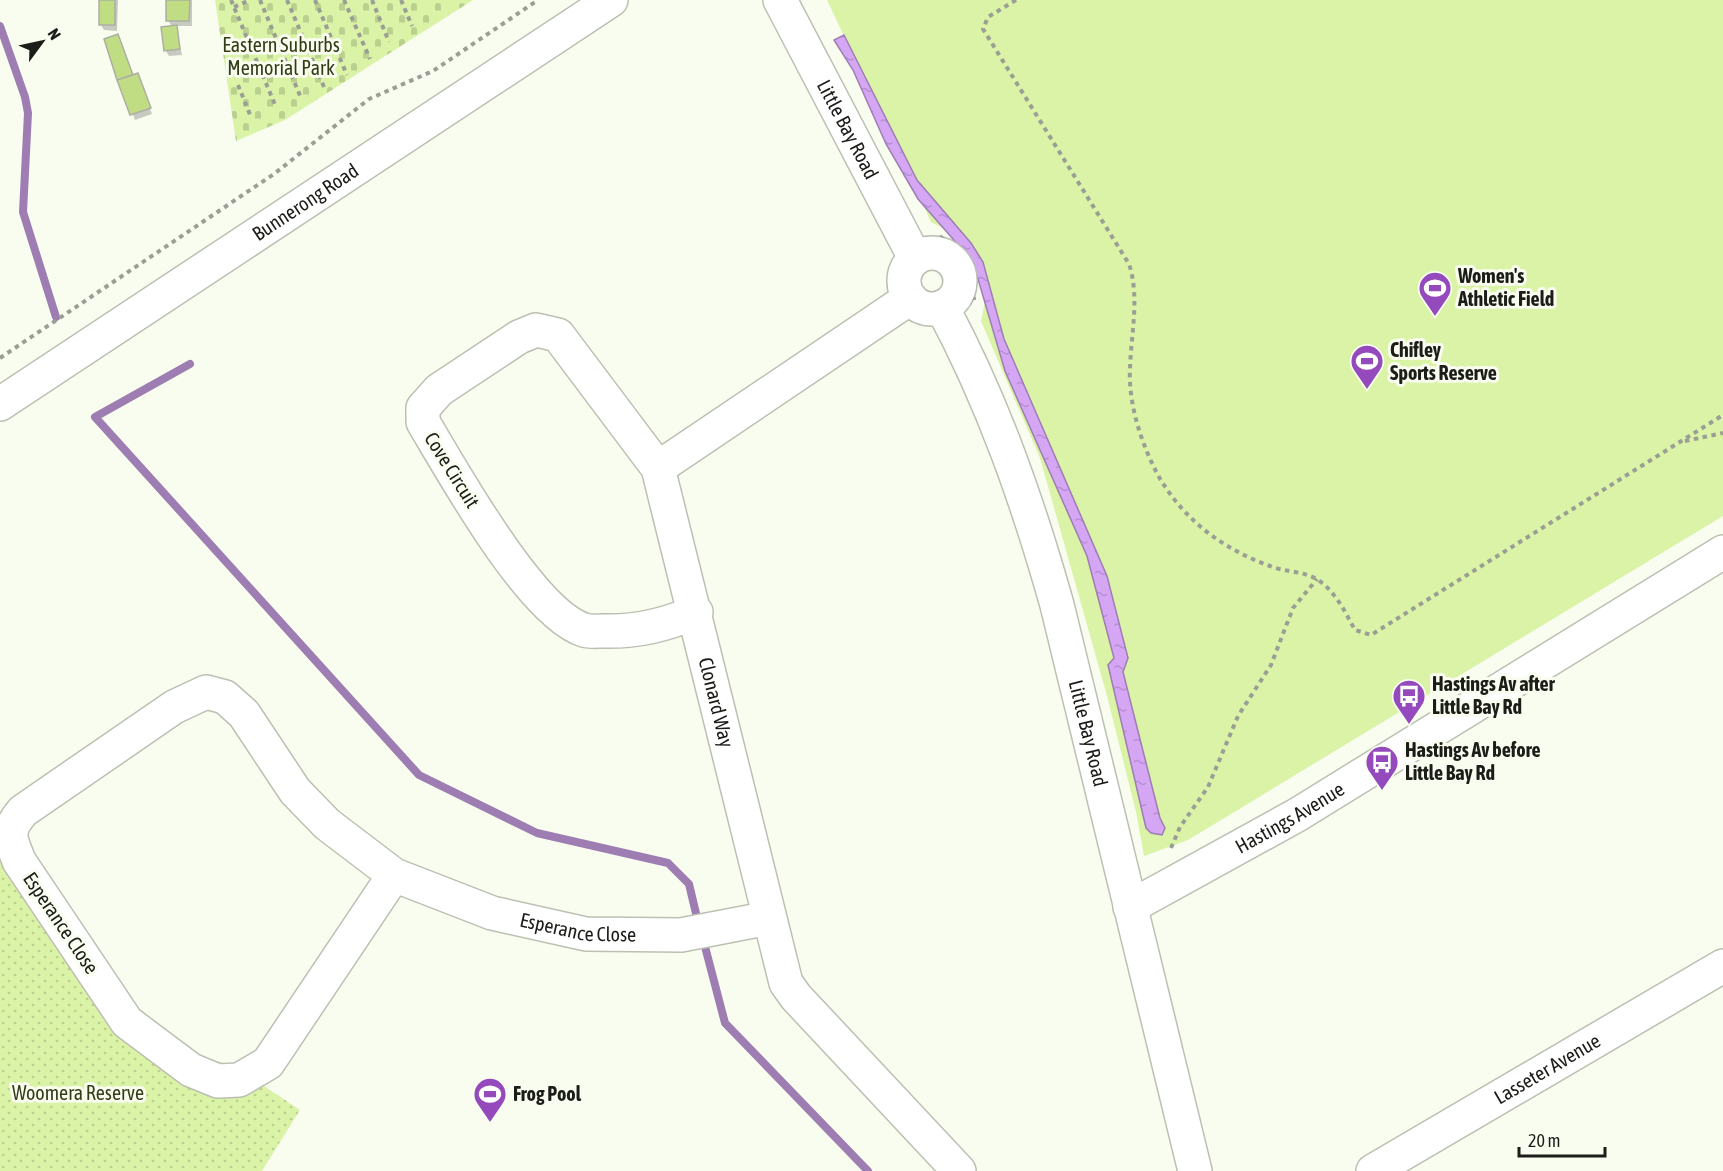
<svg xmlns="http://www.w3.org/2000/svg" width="1723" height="1171" font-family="'Asap Condensed',sans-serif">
<defs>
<pattern id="cemetery-stones" width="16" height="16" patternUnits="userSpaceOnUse" patternTransform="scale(1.5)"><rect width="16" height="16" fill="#daf3a7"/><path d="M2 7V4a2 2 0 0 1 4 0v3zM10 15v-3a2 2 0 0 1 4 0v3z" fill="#bad08f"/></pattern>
<pattern id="park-dots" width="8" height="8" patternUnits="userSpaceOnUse" patternTransform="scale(1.5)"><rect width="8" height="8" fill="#daf3a7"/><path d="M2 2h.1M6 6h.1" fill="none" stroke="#bad08f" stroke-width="1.8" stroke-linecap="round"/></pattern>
<pattern id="water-ripples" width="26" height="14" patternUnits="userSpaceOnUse" patternTransform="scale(1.5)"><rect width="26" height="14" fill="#d5a6f4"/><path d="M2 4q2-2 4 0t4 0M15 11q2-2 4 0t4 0" fill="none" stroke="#b68ed1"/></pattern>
</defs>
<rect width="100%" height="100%" fill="#f9fdf0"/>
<path fill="#daf3a7" d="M827,0H1723V516L1188,840L1144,856L1136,812L1107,696L1040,458L981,321L987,291L965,239L931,222Z"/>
<path fill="url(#cemetery-stones)" d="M215,0H473L285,120L236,141Z"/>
<path fill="url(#park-dots)" d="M0,856L108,1012L252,1090L264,1086L300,1110L262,1171H0Z"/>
<path fill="url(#water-ripples)" stroke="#9e7db2" stroke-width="1.5" d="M844,35L917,180L971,243L983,262L1004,339L1107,576L1128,658L1123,672L1160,818L1165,828L1162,835L1151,833L1146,828L1108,665L1114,658L1087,556L1005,371L973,262L918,199L886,144L853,70L834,40Z"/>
<path fill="#0003" d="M101,0H118L117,31L104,30L101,25Z
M168,0H192V26H176L182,55L169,56L166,51L172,27L168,20Z
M118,36L133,76L138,78L152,114L135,120L105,40Z"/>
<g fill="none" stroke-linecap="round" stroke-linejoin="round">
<path stroke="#9e7db2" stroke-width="8" d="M0,26L25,97L28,113L23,212L56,317
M190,364L95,417L419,775L537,833L668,863L689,884L699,926
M703,939L725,1023L868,1171"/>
</g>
<path fill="#c1dd84" stroke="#abb0a3" stroke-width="1.5" d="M99,0H115V25H99Z
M166,0H190L189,21H166Z
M177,25L180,49L164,51L161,27Z
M118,34L133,75L117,80L104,39Z
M138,73L151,108L130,115L117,80Z"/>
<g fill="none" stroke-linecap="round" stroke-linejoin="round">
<defs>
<g id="street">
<path d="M658,468L910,298"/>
<path id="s1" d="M696,612C665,625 637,632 603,631C597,631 590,632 584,630C531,613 453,472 423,422V408L439,390L519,337L536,330L558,335L658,468L786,983L796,997L959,1171"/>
<path id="s2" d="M394,875L268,1063L239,1080L218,1081L191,1070L127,1022L19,861C10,837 5,832 23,811L174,707L206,692L225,697L244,714L295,791L327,824L394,875L492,913L586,934L681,935L769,918"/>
<path id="s3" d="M1130,907L1297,815L1723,552"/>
<path id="s4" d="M1373,1171L1723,966"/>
</g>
<g id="secondary">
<path id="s5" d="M780,0L915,258"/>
<circle cx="932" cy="281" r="28"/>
<path id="s6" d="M942,307C993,402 1028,502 1057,605L1195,1171"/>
</g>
<g id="primary">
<path id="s7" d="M0,404L611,0"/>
</g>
</defs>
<use href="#street" stroke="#bbc0b3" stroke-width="36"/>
<use href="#secondary" stroke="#bbc0b3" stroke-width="36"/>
<use href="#primary" stroke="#bbc0b3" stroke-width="36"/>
<path stroke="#9b9e95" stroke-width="4" stroke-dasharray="4.5 4.5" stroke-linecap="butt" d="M231,0L276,107
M260,0L301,98
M287,0L324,87
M315,0L347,75
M344,0L370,59
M372,0L389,42
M401,0L412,26
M1016,0L988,17L983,29L1129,264C1140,297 1131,334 1130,368C1128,404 1142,446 1159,477C1185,521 1223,549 1270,566C1284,572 1305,571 1318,580C1336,592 1345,612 1355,630L1371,635L1723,415
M234,7L250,0
M238,85L251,117
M940,236C963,260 971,265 974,300
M0,358L274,174L369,99L433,71L538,0
M1685,441L1723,433
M1171,848L1180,827L1208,787L1238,716L1271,665L1293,608L1317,579"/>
<use href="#street" stroke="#fff" stroke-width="33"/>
<use href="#secondary" stroke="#fff" stroke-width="33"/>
<use href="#primary" stroke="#fff" stroke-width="33"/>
</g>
<defs>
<symbol id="stadium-pin" viewBox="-11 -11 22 30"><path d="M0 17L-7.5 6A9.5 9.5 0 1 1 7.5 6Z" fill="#944abd" stroke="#f9fdf0"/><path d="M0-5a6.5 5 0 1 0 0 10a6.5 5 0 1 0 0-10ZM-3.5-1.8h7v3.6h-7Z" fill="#fff"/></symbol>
<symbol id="bus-pin" viewBox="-11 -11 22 30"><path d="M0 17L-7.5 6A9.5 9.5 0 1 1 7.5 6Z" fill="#944abd" stroke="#f9fdf0"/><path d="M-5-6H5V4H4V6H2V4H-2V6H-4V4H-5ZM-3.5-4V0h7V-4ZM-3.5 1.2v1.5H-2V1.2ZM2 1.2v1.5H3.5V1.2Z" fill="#fff"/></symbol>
</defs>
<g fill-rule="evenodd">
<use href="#stadium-pin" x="1416" y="269" width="38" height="52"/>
<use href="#stadium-pin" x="1348" y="342" width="38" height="52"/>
<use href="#bus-pin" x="1390" y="677" width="38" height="52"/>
<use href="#bus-pin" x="1363" y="743" width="38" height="52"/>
<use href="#stadium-pin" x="471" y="1075" width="38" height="52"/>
</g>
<g text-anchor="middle" stroke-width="6" stroke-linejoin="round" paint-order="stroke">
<g font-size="20" fill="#323d17" stroke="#f9fdf0">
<text x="281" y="52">Eastern Suburbs<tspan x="281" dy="23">Memorial Park</tspan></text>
<text x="78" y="1100">Woomera Reserve</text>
</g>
<g font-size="20" fill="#1c1d19" stroke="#f9fdf0">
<text dy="7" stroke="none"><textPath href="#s5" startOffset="146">Little Bay Road</textPath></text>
<text dy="7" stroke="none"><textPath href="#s7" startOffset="366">Bunnerong Road</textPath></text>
<text transform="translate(452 470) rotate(58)" y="7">Cove Circuit</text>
<text dy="7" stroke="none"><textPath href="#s1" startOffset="964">Clonard Way</textPath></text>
<text dy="7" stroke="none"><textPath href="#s6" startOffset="452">Little Bay Road</textPath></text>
<text dy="7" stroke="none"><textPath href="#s3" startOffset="183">Hastings Avenue</textPath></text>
<text transform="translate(61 923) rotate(56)" y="7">Esperance Close</text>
<text dy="7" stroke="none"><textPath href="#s2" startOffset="1318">Esperance Close</textPath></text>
<text dy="7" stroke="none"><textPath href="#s4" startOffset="202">Lasseter Avenue</textPath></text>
</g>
<g font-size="20" font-weight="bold" fill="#1c1d19" stroke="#f9fdf0" text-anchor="start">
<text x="1458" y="283">Women's<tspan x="1458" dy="23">Athletic Field</tspan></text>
<text x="1390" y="357">Chifley<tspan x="1390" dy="23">Sports Reserve</tspan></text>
<text x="1432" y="691">Hastings Av after<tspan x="1432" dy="23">Little Bay Rd</tspan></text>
<text x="1405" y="757">Hastings Av before<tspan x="1405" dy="23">Little Bay Rd</tspan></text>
<text x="513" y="1101">Frog Pool</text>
</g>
</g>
<g transform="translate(42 42) rotate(57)" stroke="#f9fdf0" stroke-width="4.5" paint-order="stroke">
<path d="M0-4.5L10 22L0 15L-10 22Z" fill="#1c1d19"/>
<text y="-9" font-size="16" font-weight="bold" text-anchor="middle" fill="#1c1d19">N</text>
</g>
<path d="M1519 1147v9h86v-9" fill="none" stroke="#1c1d19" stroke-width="3"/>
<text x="1528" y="1147" font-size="18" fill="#1c1d19" stroke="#f9fdf0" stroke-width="4.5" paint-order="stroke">20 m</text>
</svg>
